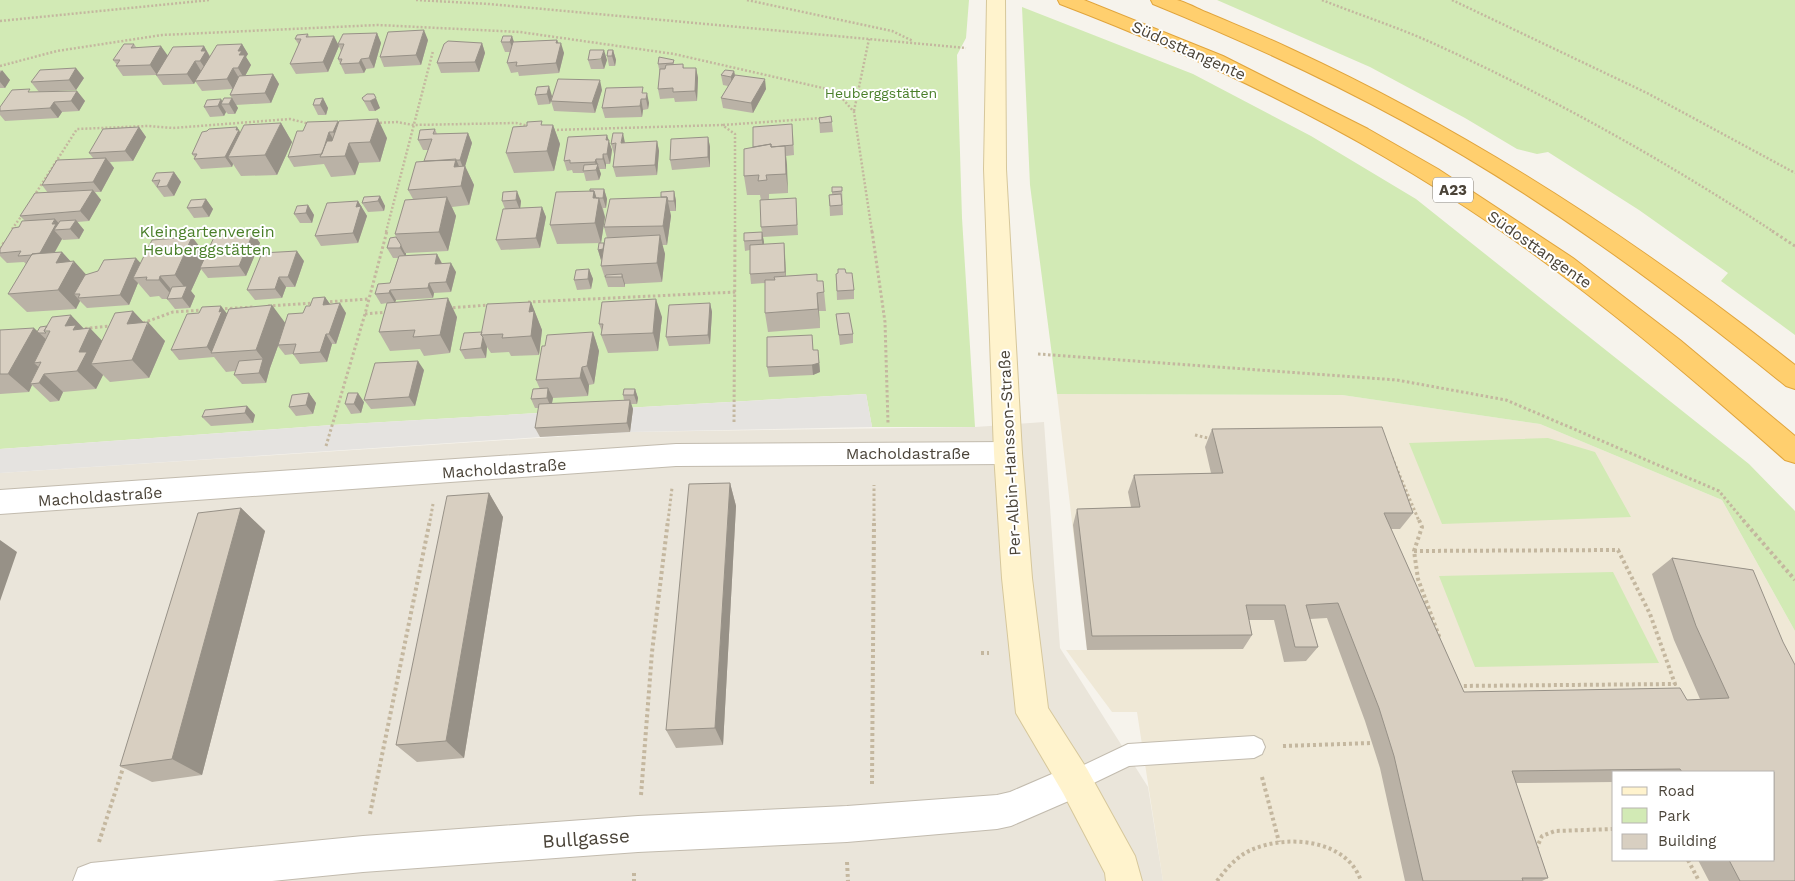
<svg xmlns="http://www.w3.org/2000/svg" width="1795" height="881" font-family="'Work Sans',sans-serif">
<rect width="100%" height="100%" fill="#f6f3ec"/>
<path fill="#eae5da" d="M1044,422L1060,648L1148,787L1163,881H0V473L630,432L975,427Z"/>
<path fill="#efe8d6" fill-rule="evenodd" d="M1057,394L1342,395L1540,424L1722,500L1795,631V881H1163L1137,712H1112L1066,650H1087ZM1614,772H1774V860H1614Z"/>
<path fill="#d2eab5" d="M0,0H969L966,38L957,55L962,218L975,427H872L866,394L332,425L0,449Z
M1217,0H1795V335L1721,281L1728,273L1639,210L1548,152L1537,154L1517,149L1465,118L1370,67Z
M1022,7L1193,74L1311,136L1416,199L1749,464L1795,511V631L1722,500L1540,424L1342,395L1057,394L1030,185Z
M1548,438L1595,452L1631,517L1442,524L1409,443Z
M1613,572L1659,663L1475,667L1439,576Z"/>
<path fill="#e5e3e0" d="M866,394L872,427L630,432L540,437L0,473V449L332,425Z"/>
<g fill="none" stroke-linecap="round" stroke-linejoin="round">
<defs>
<path id="lane" d="M1254,736L1262,740L1265,747L1262,754L1254,758L1129,766L1075,792L1067,789L1064,781L1067,773L1128,744Z"/>
<path id="street" d="M1008,442L1018,445L1022,453L1018,461L1008,464L676,466L0,514V490L676,444Z
M1075,764L1087,769L1092,781L1087,793L1011,826L997,829L847,842L638,852L363,872L272,881H73L78,868L91,863L363,836L638,816L847,806L997,795L1010,792Z"/>
<path id="secondary" d="M987,0H1005L1006,169L1022,453L1032,578L1048,708L1087,769L1135,856L1142,881H1106L1105,873L1063,793L1016,713L1002,578L994,453L984,169Z"/>
<path id="highway" d="M1058,0H1084L1223,56L1368,129L1438,169L1573,258L1680,340L1795,436V463L1785,460C1691,377 1595,295 1491,224C1357,132 1212,62 1060,4Z
M1151,0C1159,0 1169,0 1177,0C1188,3 1198,9 1208,13C1236,25 1264,36 1291,49C1473,133 1638,241 1795,365V389L1786,386C1665,288 1540,196 1403,121C1322,77 1239,39 1153,4Z"/>
</defs>
<use href="#lane" stroke="#c2bbae" stroke-width="2"/>
<use href="#street" stroke="#c2bbae" stroke-width="2"/>
<use href="#secondary" stroke="#d6c79b" stroke-width="2"/>
<use href="#highway" stroke="#e0a43c" stroke-width="2"/>
<path stroke="#c4b79f" stroke-width="2.5" stroke-dasharray="2 2" stroke-linecap="butt" d="M416,0L489,4L966,48
M747,0L892,31L913,41
M1322,0C1357,14 1394,26 1428,41C1548,95 1664,160 1774,232
M1452,0L1647,93L1795,173
M0,21L210,0
M0,66L57,51L162,35L378,25L520,32L674,54L836,91L854,112L872,232
M854,111L869,39
M376,123L397,122L413,125L516,123L529,126
M723,125L822,118
M553,130L722,125L735,134V232
M34,196L77,129L148,126L173,128L290,119L310,124
M12,229L23,214
M386,232L433,51"/>
<path stroke="#c4b79f" stroke-width="3" stroke-dasharray="2.5 2.5" stroke-linecap="butt" d="M872,231L885,322L888,423
M1772,231L1795,246
M0,249L5,241
M325,302L369,299
M528,302L736,292
M268,306L314,303
M448,308L489,305
M220,309L254,307
M365,314L387,312
M143,323L173,312L204,310
M80,329L111,326
M1038,354L1397,380L1506,400L1719,491L1744,521
M734,422L735,231
M1195,435L1212,439
M326,446L365,314L387,231
M1388,448L1419,521
M430,521L433,504
M668,521L672,488
M874,521V485"/>
<path stroke="#c4b79f" stroke-width="4" stroke-dasharray="3 3" stroke-linecap="butt" d="M1419,520L1422,527L1414,551L1418,579L1440,639
M1743,520L1795,580
M1414,551L1618,550L1650,614L1675,684L1458,686
M981,653H989
M1283,746L1372,743
M1262,777L1279,842
M872,784L874,520
M641,795L652,652L668,520
M370,814L430,520
M99,842L124,765
M1536,849L1542,836L1555,831L1614,829
M1688,860L1699,881
M847,862L848,881
M634,873V881
M1217,881C1226,869 1237,856 1251,850C1287,834 1347,839 1361,881"/>
<use href="#lane" fill="#fff" fill-rule="evenodd"/>
<use href="#street" fill="#fff" fill-rule="evenodd"/>
<use href="#secondary" fill="#fff3cd" fill-rule="evenodd"/>
<use href="#highway" fill="#ffcf6e" fill-rule="evenodd"/>
</g>
<path fill="#bab2a6" d="M377,33L381,43L374,68L366,69L364,73L345,74L338,59L341,51L339,46L328,72L296,74L290,64L299,45L295,39L308,34L309,37L338,44Z
M512,36L514,42L557,40L564,53L559,73L519,76L518,72L511,73L507,63L510,52H505L501,42Z
M428,40L421,65L384,67L380,57Z
M482,43L485,53L479,72L441,73L437,63Z
M134,44L136,47L168,55L204,46L210,56V57L242,44L248,54L246,57L251,65L245,76L273,74L279,84L271,103L236,105L238,108L235,114H228L226,112L224,116L210,117L204,107L223,102L232,98L230,95L232,89L202,91L195,81L194,84L163,85L156,75L123,76L116,66L117,65L113,60Z
M613,50L616,60L615,66H609L607,56Z
M588,60H607L604,69H591Z
M674,60V65L683,64L684,68H696L698,78L697,101L675,102L674,98L660,99L658,89L660,74L658,64Z
M0,70L10,80L5,88H0Z
M734,71L735,75L766,89L753,113L723,108L721,98L728,86L723,85L721,75Z
M84,78L76,90L39,92L31,82Z
M537,87L552,96L602,90L595,113L554,111L551,101L550,104L538,105L535,95Z
M77,91L85,101L79,111L62,112L58,118L5,121L0,115V107Z
M644,93L649,103L648,109L643,110L642,117L605,118L602,108Z
M367,94L380,108L375,111H369L362,98Z
M323,98L328,108L326,115H318L313,105Z
M831,116L833,132L820,133L819,118Z
M339,122L387,138L380,162L359,163L355,175L331,177L324,164L294,167L288,157L303,131Z
M281,123L292,142L277,175L241,176L233,164L232,167L201,169L194,159L195,158L192,154L241,132Z
M544,125H553L560,144L554,171L514,173L506,153Z
M139,127L146,137L133,161L110,162L114,168L101,192H95L101,200L89,221L77,222L84,230L79,239L63,240L62,239L55,252H62L71,262L86,275L141,263L192,237L206,255L253,233L260,243L246,276L208,278L201,269L191,291L195,296L190,308L175,309L167,299H162L159,296L150,297L138,283L129,305L87,308L80,301L76,309L27,312L8,294L26,264L24,262L7,263L0,256V249L19,227L25,221L20,216L48,193L42,185L93,158L89,153Z
M435,129L437,134L468,133L472,143L465,166L474,185L469,205L452,207L456,216L448,251L406,253V255L437,254L442,263L456,272L451,292L434,293L433,298L396,300L395,302L457,317L450,353L424,356L420,349L390,351L379,332L387,303L381,304L375,294L390,283L398,258H393L387,248L396,237L395,234L413,199L408,190L425,161L428,150H423L418,140Z
M793,134L794,155L786,156L788,193L769,194V199L761,200L760,195H747L744,176L753,147Z
M708,137L710,147V167L672,170L670,160Z
M608,140L612,150L610,164H606V169H599L601,174L599,180L586,181L584,173H573L572,170L567,171L564,161Z
M657,141L659,151L657,175L616,177L613,167L615,154H614L611,144Z
M174,172L181,182L174,196L164,197L152,181Z
M832,187H842L843,215L830,216L829,195L832,194Z
M604,189L607,199L606,208H603L605,217L601,243L557,244L550,225L590,191Z
M674,191L676,201V211H670L671,216L667,245H662L665,254L662,282L625,284V287H608L601,266V260L598,250L604,243L607,238L604,227Z
M503,192L521,201L520,208L542,207L546,217L540,248L501,250L496,240L505,209L502,201Z
M380,196L385,206L384,211L368,212L362,203Z
M796,198L798,235L763,237L764,245L784,243L786,276L817,274V281H823L826,311H819L820,328L768,332L765,313V283L751,284L750,274V250L745,251L744,241L762,232L761,227Z
M206,199L213,209L209,217L194,218L187,208Z
M358,201L367,216L358,243L321,246L315,236Z
M308,205L314,215L312,223H300L294,214Z
M304,261L295,287H286L282,298L255,300L247,290Z
M589,269L593,279L591,289L577,290L574,280Z
M846,273L854,290V299L837,300L836,274Z
M325,297L330,304L346,313L336,344H332L327,362L300,364L293,354L285,355L278,346L270,368L266,383L242,384L234,375L235,371L226,372L214,357L179,360L171,350L227,313L285,324L303,313L310,306Z
M531,302L542,330L539,355L511,356L509,352L491,353L487,347L486,358L465,359L460,350L482,332Z
M710,303L712,312L710,344L669,346L666,337Z
M133,311L144,323L165,341L149,378L110,382L103,375L96,389L63,392L59,401L50,402L32,385L29,392L0,394V330L37,332L84,329L102,341Z
M836,314L853,334V343L840,345Z
M662,317L658,351L608,353L601,335L602,332L599,324Z
M593,332L599,351L594,384L589,385L588,396L553,398L552,404L624,400L623,395L635,389L638,398L637,404H631L633,409L630,432L540,437L535,428L539,408H535L531,399L540,389L536,380L545,346Z
M812,335L813,350L819,360L820,372L813,375L769,377L767,367Z
M424,370L415,406L371,409L364,400Z
M309,393L316,403L313,414L296,416L289,407Z
M364,402L361,413L351,414L345,404Z
M247,406L255,415L253,423L211,426L202,417Z
M1212,429L1413,513L1400,529H1391L1464,692L1687,700L1700,699L1674,640L1652,574L1672,558L1753,570L1795,881H1709L1698,860H1774V772H1614V782L1516,783L1548,878L1542,881H1405L1380,768L1365,721L1327,618L1310,619L1318,647L1306,661L1284,662L1274,620H1249L1252,635L1243,649L1087,650L1073,525L1077,509L1131,507L1128,492L1134,475L1211,473L1205,447Z
M730,483L736,506L723,745L676,748L666,730Z
M489,493L503,517L464,758L417,762L396,745Z
M241,508L265,531L202,775L152,782L120,766Z"/>
<path fill="#979187" d="M424,30L428,40L421,65L416,55Z
M377,33L381,43L374,68L369,58Z
M334,36L339,46L328,72L323,62Z
M512,36L515,46L514,52L510,42Z
M557,40L560,48L561,43L564,53L559,73L556,63V43Z
M482,43L485,53L479,72L475,62Z
M242,44L248,54L246,57L251,65L244,78L238,68V51Z
M161,46L168,56L157,75L150,65Z
M204,46L212,61L207,71L200,61L201,51Z
M604,50L607,60L604,69L601,59Z
M613,50L616,60L615,66L612,56Z
M361,59L366,69L364,73L359,63Z
M195,61L201,71L194,84L187,74Z
M76,68L84,78L76,90L69,80Z
M233,68L239,78L233,89L227,79Z
M696,68L698,78L697,101L695,91Z
M2,70L10,80L5,88L0,82V73Z
M734,71L736,81L732,87L731,77Z
M273,74L279,84L271,103L265,93Z
M765,79L766,89L753,113L751,103Z
M600,80L602,90L595,113L592,103Z
M549,86L552,96L550,104L547,94Z
M77,91L85,101L79,111L71,101Z
M647,93L649,103L648,109L646,99Z
M232,98L238,108L235,114L229,104Z
M323,98L328,108L326,115L320,105Z
M376,98L380,108L375,111L370,101Z
M221,99L224,104H221L226,112L224,116L218,106Z
M641,99L643,110L642,117L640,106Z
M54,102L62,112L58,118L50,108Z
M378,119L387,138L380,162L370,142Z
M338,121L343,131L339,142L333,132Z
M281,123L292,142L277,175L265,155Z
M553,125L560,144L554,171L547,151Z
M139,127L146,137L133,161L125,151Z
M237,127L245,140L228,157L233,164L232,167L225,157Z
M329,132L335,142L322,154Z
M468,133L472,143L464,170L460,160Z
M623,133L625,143H621Z
M607,135L612,150L610,164L607,154L606,140Z
M708,137L710,147V167L708,157Z
M657,141L659,151L657,175L655,165Z
M349,143L359,163L355,175L345,156Z
M785,146L787,165L788,193L786,174Z
M603,154L606,164V169L603,159Z
M106,158L114,168L101,192L93,182Z
M456,159L463,176L465,166L474,185L469,205L461,186L454,167Z
M596,159L601,174L599,180L596,170L597,168L595,162Z
M174,172L181,182L174,196L167,186Z
M604,189L607,199L606,208L603,198Z
M93,190L101,200L89,221L80,211Z
M517,191L521,201L520,210L516,200Z
M594,191L599,198L605,217L601,243L595,223L593,198Z
M674,191L676,201V211L674,201Z
M380,196L385,206L384,211L378,201Z
M447,197L456,216L448,251L439,232Z
M667,197L671,216L667,245L663,226Z
M206,199L213,209L209,217L202,207Z
M358,201L367,216L358,243L353,233L356,207Z
M308,205L314,215L312,223L306,213Z
M542,207L546,217L540,248L536,238Z
M55,219L64,229L54,230L62,239L48,264L39,254Z
M76,220L84,230L79,239L70,229Z
M762,232L764,242L763,250L762,240Z
M253,233L260,243L246,276L239,266Z
M660,235L665,254L662,282L657,263Z
M192,237L207,256L200,268L201,269L191,291L195,296L190,308L182,298L186,289L175,275Z
M608,243L601,260L598,250Z
M784,243L785,253L786,281L785,272Z
M401,245L405,253H406V258L400,248Z
M297,251L304,261L295,287L288,277Z
M62,252L73,264L74,261L91,280L74,294L80,301L76,309L58,290L56,263Z
M437,254L442,264H435Z
M136,258L145,268L133,278L138,283L129,305L120,295Z
M451,263L456,272L451,292L446,282Z
M589,269L593,279L591,289L588,279Z
M622,274L625,284V287L622,277Z
M160,276L176,295L174,298L159,280Z
M279,277L286,287L282,298L275,289Z
M429,283L434,293L433,298L428,288Z
M390,290L396,300L395,303L389,293Z
M817,293L819,311L820,328L818,309Z
M325,297L332,307L323,305Z
M448,298L457,317L450,353L440,335Z
M656,299L662,317L658,351L653,333Z
M531,302L542,330L539,355L531,336L529,312Z
M340,303L346,313L336,344L329,334Z
M710,303L712,312L710,344L708,335Z
M272,305L286,324L270,368L266,383L259,373L263,359L256,350Z
M221,306L229,316L212,353L207,347Z
M133,311L147,326L148,322L165,341L149,378L132,360L127,324Z
M71,315L88,333L90,328L108,347L91,364L103,375L96,389L77,371L79,352L65,326Z
M34,328L49,342L41,362L34,363L41,369L30,384L32,385L29,392L8,374Z
M593,332L599,351L594,384L587,366Z
M326,334L332,344L327,362L320,352Z
M483,337L487,347L486,358L481,348Z
M818,350L820,372L813,375L812,365Z
M418,361L424,370L415,406L409,397Z
M582,367L589,385L588,396L580,378Z
M44,374L63,392L59,401L39,383Z
M548,388L553,398L551,407L547,398Z
M635,389L638,398L637,404L634,395Z
M309,393L316,403L313,414L306,405Z
M358,393L364,402L361,413L354,404Z
M630,400L633,409L630,432L627,423Z
M247,406L255,415L253,423L245,413Z
M730,483L736,506L723,745L715,728Z
M489,493L503,517L464,758L446,741Z
M241,508L265,531L202,775L172,759Z
M0,540L17,552L0,601Z"/>
<path fill="#d8cfc1" stroke="#979187" d="M424,30L416,55L380,57L388,32Z
M377,33L369,58L361,59L359,63L340,64L342,59H338L344,44H338L343,34Z
M308,34L306,37L334,36L323,62L290,64L301,39H295L297,35Z
M503,36H512L510,42H501Z
M557,40L556,43H561L556,63L516,66L517,62L507,63L513,42Z
M448,41L482,43L475,62L437,63L444,44Z
M124,44H134L131,48L161,46L150,65L116,66L120,60H113Z
M242,44L238,51H242L239,55H245L238,68H233L227,79L195,81L217,45Z
M204,46L201,51H206L200,61H195L187,74L156,75L173,47Z
M590,50H604L601,59L588,60Z
M608,50H613L612,56H607Z
M659,57L674,60L673,63L658,64Z
M683,64V68H696L695,91L673,92V88L658,89L660,69H665L666,65Z
M76,68L69,80L31,82L40,70Z
M725,70L734,71L731,77L721,75Z
M273,74L265,93L230,95L239,76Z
M735,75L765,79L751,103L721,98Z
M558,79L600,80L592,103L551,101Z
M549,86L547,94L535,95L537,87Z
M643,87L642,93H647L646,99H641L640,106L602,108L606,88Z
M30,89L28,92L77,91L71,101L54,102L50,108L0,111V107L12,90Z
M367,94H374L376,98L370,101H364L362,98Z
M224,98H232L229,104H221Z
M323,98L320,105H313L315,99Z
M221,99L218,106L204,107L207,100Z
M831,116L832,122L820,123L819,118Z
M378,119L370,142L349,143L345,156L320,157L327,141H332L339,121Z
M338,121L333,132H329L322,154L288,157L297,131H303L307,122Z
M542,121L541,125H553L547,151L506,153L513,127L527,126V122Z
M281,123L265,155L228,157L244,125Z
M792,124L793,145L771,147V144L753,147V127Z
M139,127L125,151L89,153L103,129Z
M237,127L236,130H239L225,157L194,159L197,154H192L202,132L207,131L209,129Z
M435,129L433,134L468,133L460,160L424,161L432,139L418,140L420,130Z
M613,133H623L621,143L657,141L655,165L613,167L616,143L611,144Z
M607,135L606,140H609L607,154H603V159H596L595,162L570,163V160L564,161L568,137Z
M708,137V157L670,160L671,139Z
M771,144V147L785,146L786,174L766,175L767,180L758,181L759,175L744,176V149Z
M106,158L93,182L42,185L57,160Z
M456,159L454,167L465,166L461,186L408,190L416,162Z
M598,164L596,170L583,171L584,165Z
M174,172L167,186L157,187L160,180L152,181L156,173Z
M832,187H842V191L832,192Z
M590,189H604L603,198H596L594,191H590Z
M93,190L80,211L20,216L35,193Z
M517,191L516,200L502,201L503,192Z
M594,191L593,198H599L595,223L550,225L556,192Z
M674,191V201H668L667,197H661V192Z
M841,194L842,205L830,206L829,195Z
M380,196L378,201L362,203L364,197Z
M447,197L439,232L395,234L405,200Z
M667,197L663,226L604,227L610,199Z
M796,198L797,225L761,227L760,200Z
M206,199L202,207L187,208L191,200Z
M358,201L356,207L361,206L353,233L315,236L327,203Z
M308,205L306,213L294,214L297,206Z
M542,207L536,238L496,240L503,209Z
M55,219L52,224H56L40,253L32,254V255L18,256L21,251L0,253V249L13,228L19,227L22,221Z
M76,220L70,229L54,230L60,221Z
M762,232V240L744,241V233Z
M253,233L239,266L200,268L215,235Z
M660,235L657,263L601,266L605,238Z
M192,237L175,275L160,276L159,280H146L147,277L133,278L152,240Z
M396,237L401,245L400,248H387L390,238Z
M599,243H604L603,249L598,250Z
M784,243L785,272L750,274V245Z
M297,251L288,277H279L275,289L247,290L262,253Z
M62,252L56,263L74,261L58,290L8,294L32,254Z
M437,254L435,264L451,263L446,282L429,283L428,288L390,290L389,293L375,294L378,284L390,283L399,256Z
M136,258L120,295L78,298L80,294H74L85,275L98,271L104,260Z
M589,269L588,279L574,280L576,270Z
M838,269H845L846,273H852L854,290L837,291L836,274L838,273Z
M622,274V277H605L606,275Z
M817,274V281H823L824,292L817,293L818,309L765,313V280H775L774,277Z
M187,286L182,298L167,299L172,287Z
M325,297L323,305L340,303L329,334H326L320,352L293,354L296,344L278,345L288,314L303,313L306,306H310L313,298Z
M448,298L440,335L413,337L415,330L379,332L387,303Z
M656,299L653,333L601,335L603,324H599L602,302Z
M531,302L529,312L534,311L531,336L502,338L503,334L481,335L487,304Z
M710,303L708,335L666,337L669,305Z
M272,305L256,350L211,353L229,309Z
M221,306L219,312L222,311L207,347L171,350L187,314L199,313L202,307Z
M133,311L127,324L148,322L132,360L91,364L115,313Z
M849,313L853,334L839,335L836,314Z
M71,315L65,326L76,325L73,330L90,328L79,352H87L77,371L44,374L39,383L30,384L41,362L34,363L50,331H44L52,317Z
M47,326L44,331L46,333H39L37,332L40,327Z
M34,328L8,374H0V330Z
M482,332L481,335L483,337L481,348L460,350L464,333Z
M593,332L587,366L582,367L580,378L536,380L542,346H545L547,335Z
M812,335L813,350H818L819,363L812,365L767,367V337Z
M263,359L259,373L234,375L239,361Z
M418,361L409,397L364,400L375,363Z
M548,388L547,398L531,399L533,389Z
M624,389H635L634,395H623Z
M309,393L306,405L289,407L292,395Z
M348,393H358L354,404H345Z
M630,400L627,423L535,428L539,404Z
M247,406L245,413L202,417L205,410Z
M1382,427L1413,513H1384L1464,692L1680,688L1687,700L1729,698L1696,626L1672,558L1753,570L1783,642L1795,665V881H1740L1729,860H1774V772H1682L1680,769L1512,771L1548,878H1522L1523,881H1423L1394,756L1379,708L1338,603L1306,605L1318,647H1295L1285,605H1246L1252,635L1092,636L1077,509L1140,507L1134,475L1223,473L1212,429Z
M730,483L715,728L666,730L689,484Z
M489,493L446,741L396,745L447,496Z
M241,508L172,759L120,766L198,513Z"/>
<g text-anchor="middle" stroke-width="4" stroke-linejoin="round" paint-order="stroke">
<g font-size="14" fill="#4a7f2a" stroke="#fff">
<text x="881" y="98">Heuberggstätten</text>
</g>
<rect fill="#fff" stroke="#817c74" stroke-width="1" x="1433" y="177.5" width="40" height="25" rx="4"/>
<g font-size="15" font-weight="bold" fill="#4b4439">
<text x="1453" y="195">A23</text>
</g>
<g font-size="16" fill="#4b4439" stroke="#fff">
<text transform="translate(1189 50) rotate(24)" y="6">Südosttangente</text>
<text transform="translate(1540 249) rotate(35)" y="6">Südosttangente</text>
<text x="908" y="459">Macholdastraße</text>
<text transform="translate(1009 453) rotate(-93)" y="6">Per-Albin-Hansson-Straße</text>
<text transform="translate(504 468) rotate(-4)" y="6">Macholdastraße</text>
<text transform="translate(100 496) rotate(-4)" y="6">Macholdastraße</text>
</g>
<g font-size="16" fill="#4a7f2a" stroke="#fff">
<text x="207" y="237">Kleingartenverein<tspan x="207" dy="18">Heuberggstätten</tspan></text>
</g>
<g font-size="19" fill="#4b4439" stroke="#fff">
<text transform="translate(586 838) rotate(-4)" y="7">Bullgasse</text>
</g>
</g>
<rect x="1612" y="771" width="162" height="90" fill="#ffffff" stroke="#b7b4b0"/>
<rect x="1622" y="787" width="25" height="8" fill="#fff3cd" stroke="#b7b4b0"/>
<text x="1658" y="796" font-size="15" fill="#4b4439">Road</text>
<rect x="1622" y="808" width="25" height="15" fill="#d2eab5" stroke="#b7b4b0"/>
<text x="1658" y="821" font-size="15" fill="#4b4439">Park</text>
<rect x="1622" y="834" width="25" height="15" fill="#d8cfc1" stroke="#b7b4b0"/>
<text x="1658" y="846" font-size="15" fill="#4b4439">Building</text>
</svg>
